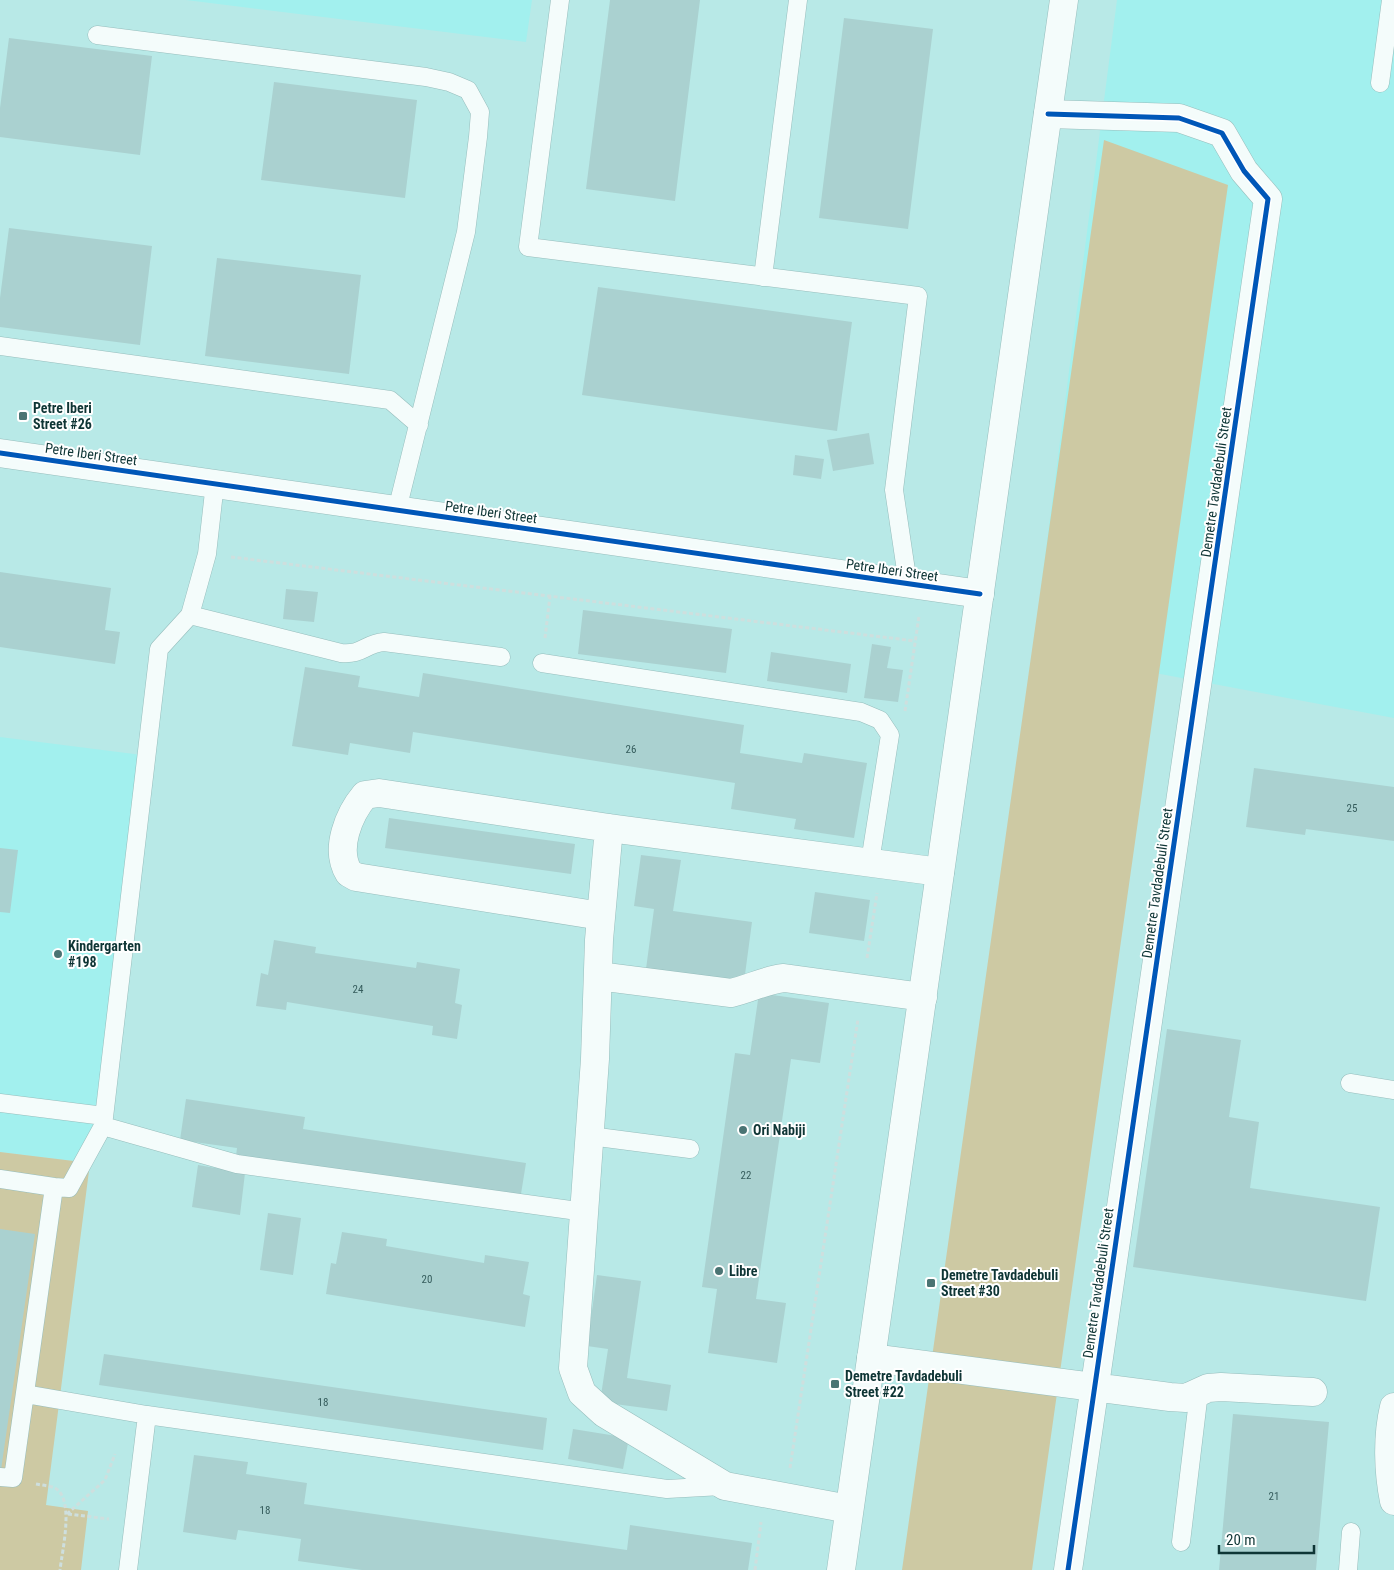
<svg xmlns="http://www.w3.org/2000/svg" width="1394" height="1570" font-family="'Roboto Condensed',sans-serif">
<rect width="100%" height="100%" fill="#b8e9e7"/>
<path fill="#a2f0ee" d="M186,0H532L526,42Z
M1117,0H1394V718L1033,650Z
M0,737L142,755L90,1163L0,1152Z"/>
<path fill="#cdc9a3" d="M1104,140L1228,185L1032,1570H902Z
M0,1152L90,1163L46,1505L88,1511L81,1570H0Z"/>
<path fill="#aad1d0" d="M610,0H700L675,201L586,189Z
M844,18L933,29L908,229L819,218Z
M9,38L152,56L140,155L0,137V108Z
M274,82L417,100L405,198L261,180Z
M9,228L152,246L140,345L0,327V298Z
M217,258L361,275L349,374L205,356Z
M598,287L852,322L837,431L582,395Z
M869,433L874,464L833,471L827,440Z
M795,455L824,459L821,479L793,475Z
M0,572L111,588L105,630L120,632L115,664L0,647Z
M286,589L318,592L314,622L283,619Z
M583,610L732,629L726,673L578,654Z
M872,644L891,647L887,668L903,670L898,702L864,698Z
M771,652L851,664L847,693L767,681Z
M305,667L360,676L358,687L419,697L423,673L744,725L740,753L802,763L804,753L867,763L854,838L794,829L796,819L731,809L735,783L413,732L410,753L350,743L348,755L292,746Z
M1254,768L1394,787V841L1306,829L1305,835L1246,827Z
M389,818L575,844L571,874L385,848Z
M0,848L18,850L10,913L0,912Z
M641,855L681,860L673,911L752,922L744,982L646,969L654,909L634,906Z
M815,892L870,900L864,941L809,933Z
M274,940L316,947L315,953L416,968L417,962L460,969L455,1003L462,1005L457,1039L432,1035L433,1026L287,1002L286,1010L256,1006L261,973L268,975Z
M759,993L829,1003L820,1063L791,1059L756,1299L786,1303L777,1363L708,1353L717,1289L702,1287L735,1053L750,1055Z
M1167,1029L1241,1040L1229,1117L1259,1122L1250,1188L1380,1207L1366,1301L1133,1267Z
M186,1099L305,1117L303,1129L526,1163L520,1200L236,1156L237,1148L180,1140Z
M198,1165L245,1173L240,1215L192,1207Z
M268,1213L301,1218L293,1275L260,1270Z
M0,1229L35,1234L1,1470H0Z
M342,1232L387,1239L386,1246L484,1263L485,1255L529,1262L523,1294L530,1296L525,1327L326,1294L331,1263L336,1264Z
M597,1275L641,1281L627,1378L671,1385L667,1411L600,1402L608,1349L587,1346Z
M104,1354L547,1418L543,1450L99,1385Z
M1233,1414L1329,1422L1316,1570H1219Z
M573,1429L629,1438L623,1469L568,1459Z
M194,1455L248,1462L246,1474L307,1483L304,1504L627,1550L630,1525L752,1543L748,1570H362L298,1561L301,1539L238,1530L236,1540L183,1532Z"/>
<g fill="none" stroke-linecap="round" stroke-linejoin="round">
<defs>
<path id="service" d="M560,0L528,247L918,296L894,490L908,584
M97,35L426,77L449,82L468,90L480,112L478,137L466,232L397,510
M1380,83L1391,0
M763,277L798,0
M0,346L390,400L419,425
M215,483L207,554L190,615L159,649L103,1126L237,1164L585,1212
M190,615L341,653C363,655 364,644 384,642L501,657
M542,663L861,712L880,720L890,735L870,862
M1350,1083L1394,1090
M0,1103L104,1116
M590,1136L690,1149
M0,1179L54,1187L13,1478L0,1477
M54,1187L69,1188L103,1126
M25,1394L147,1415
M1181,1542L1199,1392
M128,1570L147,1415L667,1489L722,1486
M1348,1570L1351,1532"/>
<path id="minor" d="M1048,114L1179,118L1222,133L1244,171L1268,199L1068,1570
M609,828L599,940L595,1059L573,1368L582,1393L604,1413L725,1486L849,1509
M601,916L356,877L349,873C334,849 349,814 365,795L379,793L609,828L940,872
M598,976L731,993C749,989 765,980 784,978L923,997
M871,1358L1170,1397L1186,1398L1208,1388L1221,1387L1313,1392
M1394,1407C1387,1436 1388,1472 1394,1501"/>
<path id="tertiary" d="M0,453L980,594"/>
<path id="secondary" d="M841,1570L1064,0"/>
</defs>
<use href="#service" stroke="#96bdbc" stroke-width="19"/>
<use href="#minor" stroke="#96bdbc" stroke-width="29"/>
<use href="#tertiary" stroke="#96bdbc" stroke-width="29"/>
<use href="#secondary" stroke="#96bdbc" stroke-width="29"/>
<path stroke="#cedfde" stroke-width="3" stroke-dasharray="4 2.5" stroke-linecap="butt" d="M231,557L915,641
M545,638L550,596
M905,711L919,616
M867,958L877,893
M790,1468L858,1019
M36,1484C41,1485 50,1486 55,1488C75,1499 62,1551 60,1570
M67,1514L105,1480L115,1454
M68,1514L109,1519
M755,1570L761,1522"/>
<use href="#service" stroke="#f4fcfb" stroke-width="18"/>
<use href="#minor" stroke="#f4fcfb" stroke-width="28"/>
<use href="#tertiary" stroke="#f4fcfb" stroke-width="28"/>
<use href="#secondary" stroke="#f4fcfb" stroke-width="28"/>
<defs>
<path id="cycleway" d="M1048,114L1179,118L1222,133L1244,171L1268,199L1068,1570
M0,453L980,594"/>
</defs>
<use href="#cycleway" stroke="#fff" stroke-width="8"/>
<use href="#cycleway" stroke="#0057b8" stroke-width="5"/>
</g>
<g fill="#4a7473" stroke="#fff" stroke-width="2">
<rect x="18" y="411" width="10" height="10" rx="2.5"/>
<circle cx="58" cy="954" r="5"/>
<circle cx="743" cy="1130" r="5"/>
<circle cx="719" cy="1271" r="5"/>
<rect x="926" y="1278" width="10" height="10" rx="2.5"/>
<rect x="830" y="1379" width="10" height="10" rx="2.5"/>
</g>
<g text-anchor="middle" stroke-width="4" stroke-linejoin="round" paint-order="stroke">
<g font-size="11" fill="#355c5c">
<text x="631" y="753">26</text>
<text x="1352" y="812">25</text>
<text x="358" y="993">24</text>
<text x="746" y="1179">22</text>
<text x="427" y="1283">20</text>
<text x="323" y="1406">18</text>
<text x="1274" y="1500">21</text>
<text x="265" y="1514">18</text>
</g>
<g font-size="14" font-weight="bold" fill="#0e3535" stroke="#fff" text-anchor="start">
<text x="33" y="413">Petre Iberi<tspan x="33" dy="16">Street #26</tspan></text>
<text x="68" y="951">Kindergarten<tspan x="68" dy="16">#198</tspan></text>
<text x="753" y="1135">Ori Nabiji</text>
<text x="729" y="1276">Libre</text>
<text x="941" y="1280">Demetre Tavdadebuli<tspan x="941" dy="16">Street #30</tspan></text>
<text x="845" y="1381">Demetre Tavdadebuli<tspan x="845" dy="16">Street #22</tspan></text>
</g>
<g font-size="14" fill="#0e3535" stroke="#fff">
<text transform="translate(91 454) rotate(8)" y="5">Petre Iberi Street</text>
<text transform="translate(1216 482) rotate(-82)" y="5">Demetre Tavdadebuli Street</text>
<text transform="translate(491 512) rotate(8)" y="5">Petre Iberi Street</text>
<text transform="translate(892 570) rotate(8)" y="5">Petre Iberi Street</text>
<text transform="translate(1157 883) rotate(-82)" y="5">Demetre Tavdadebuli Street</text>
<text transform="translate(1098 1283) rotate(-82)" y="5">Demetre Tavdadebuli Street</text>
</g>
</g>
<path d="M1219 1545v8h95v-8" fill="none" stroke="#0e3535" stroke-width="2.5"/>
<text x="1226" y="1545" font-size="15" fill="#0e3535" stroke="#ffffff" stroke-width="4" paint-order="stroke">20 m</text>
</svg>
